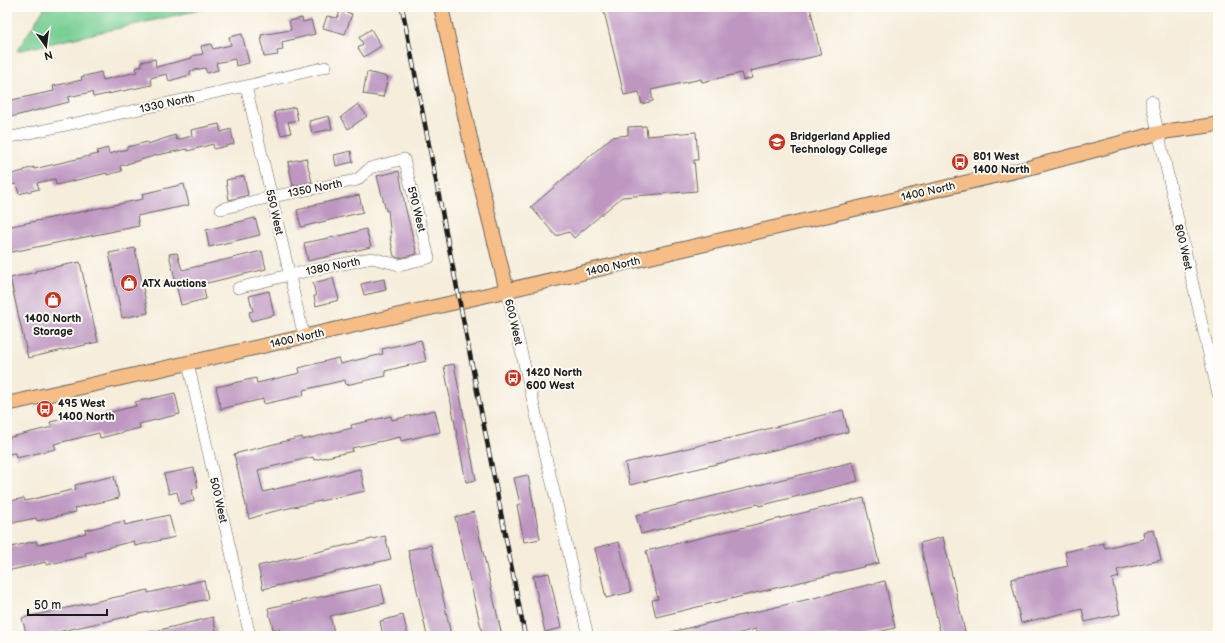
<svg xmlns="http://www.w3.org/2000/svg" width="1225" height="643" font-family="'Balsamiq Sans',sans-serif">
<rect width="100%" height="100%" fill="#fdfcf7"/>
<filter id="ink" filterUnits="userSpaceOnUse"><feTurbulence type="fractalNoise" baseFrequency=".025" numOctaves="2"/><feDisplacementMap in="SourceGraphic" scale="8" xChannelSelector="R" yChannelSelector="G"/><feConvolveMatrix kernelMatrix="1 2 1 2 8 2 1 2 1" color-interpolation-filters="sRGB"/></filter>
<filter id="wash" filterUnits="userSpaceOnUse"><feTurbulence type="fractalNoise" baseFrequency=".012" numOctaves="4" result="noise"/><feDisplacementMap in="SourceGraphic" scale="16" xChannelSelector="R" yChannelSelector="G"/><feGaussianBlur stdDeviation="0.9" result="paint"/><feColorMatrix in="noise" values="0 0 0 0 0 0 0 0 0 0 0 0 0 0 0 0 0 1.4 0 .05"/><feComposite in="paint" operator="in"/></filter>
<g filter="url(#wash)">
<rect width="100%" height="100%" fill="#f6eddb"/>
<path fill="#76ce93" stroke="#497558" d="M45,7H213L17,51Z"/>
<g id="blocks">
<path fill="#be97c1" d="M603,7H684L687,9L696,7H810L821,55L750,71L752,78L743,80L741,73L702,82L701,79L651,90L653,101L642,104L639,92L624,95Z
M341,10L352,14L345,34L323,28L327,16L337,18Z
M302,18L303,22L311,20L315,34L282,42L283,50L277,51L278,55L264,57L261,35L291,30L289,21Z
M371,29L381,46L364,57L358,48L363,44L359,37Z
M242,34L249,63L236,66L235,59L216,63L218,70L207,73L205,68L190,71V75L169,81L167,74L150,78L152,85L93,97L92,92L68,97L69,102L7,118V101L54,91L53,86L82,80L81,77L101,72L103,80L137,72L136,68L142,66L141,62L155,59L156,67L192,58V56L203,54L201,46L211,44L213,49L231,45L229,37Z
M367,72L388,77L383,97L363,94Z
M358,104L367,116L348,129L341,117Z
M295,107L298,120L288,122L291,133L281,135L274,112Z
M329,116L332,129L312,133L309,121Z
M219,124L221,132L231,129L234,144L214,149L213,144L188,151L187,149L157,155L120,166L122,171L107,175V173L56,185L55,179L37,183L39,189L19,194L16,184L7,186V175L24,171V170L34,167V169L98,154L97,151L108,148L109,154L127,149V147L147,142L148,144L175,135L177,140L192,136L191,130Z
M646,126L647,136L696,132L698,160H694L697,191L622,197L574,238L569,232L556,236L531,207L612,137L628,135V127Z
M351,151L353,162L336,166L334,155Z
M306,158L312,182L293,186L288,162Z
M399,171L405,206L417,254L399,258L394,256L390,238H391L388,210L386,211L377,176Z
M244,176L248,195L229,200L226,180Z
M184,184L189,205L137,216L139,226L7,253V227L143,199L142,194Z
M359,195L363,212L301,227L297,210L310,207L309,206Z
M255,218L260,235L209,247L206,230Z
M366,229L371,247L308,261L304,243L344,235Z
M135,248L148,313L122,318L109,253Z
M262,251L266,269L203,284L206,299L181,305L169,254L177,253L182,270Z
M80,262L98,342L28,358L10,278L36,272L35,271Z
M333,278L339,300L316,306L314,296H316L313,283Z
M384,279L386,290L364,295L361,284Z
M269,291L274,315L251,321L249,312L253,311L249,296Z
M421,340L426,361L385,371L386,376L346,385L345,380L303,390L304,395L264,404L263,399L221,409L216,387L256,378L257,383L300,373L299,368L338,358L340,364L383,354L382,349Z
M454,364L476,480L466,482L444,366Z
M175,393L180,414L139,424L140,428L100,438L99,433L54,444L56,449L16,458L15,453L7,454V438L52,427L50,422L90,413L91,417L136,406L135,402Z
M435,410L440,432L401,441L400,437L352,448L353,451L314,460L313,457L258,470L263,492L360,469L365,491L267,513L249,519L234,454L302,437V440L352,428L351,425L391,416L392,420Z
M843,410L848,432L630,485L625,463L743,435Z
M853,462L858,481L759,506L758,504L641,534L636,515Z
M194,468L198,488L192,489L194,501L180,504L177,492L169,494L164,474Z
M528,475L540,539L524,542L517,505L520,504L514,478Z
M114,476L119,498L75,508L76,512L37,521L36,518L7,524V502L24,498L25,501L76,489L75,485Z
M864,498L879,563L656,617L652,600L658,599L646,551Z
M474,512L502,636H483L455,517Z
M169,515L175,537L135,546L134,541L85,553L86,556L46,565V562L7,571V548L36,541L37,545L86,533L85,530L124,521L125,525Z
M1154,530L1161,560L1117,570L1119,577L1112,579L1120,614L1085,622L1082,609L1021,623L1011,579L1068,566L1065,552L1103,543L1105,548L1144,539L1143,532Z
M385,536L391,559L263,589L258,566Z
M943,537L966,636H941L920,543Z
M619,542L631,592L606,598L595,548Z
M431,545L445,606L451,636H427L423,617L408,550Z
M549,573L561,628L545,632L533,576Z
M204,580L208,599L39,636H27L22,618L148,590V593Z
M885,581L895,628L862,636H757L756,629L728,636H667V633Z
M381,584L385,603L330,616L335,636H279V628L273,629L268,608Z
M403,615L408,636H383L380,621Z
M213,617L217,636H147V633Z"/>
</g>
</g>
<g filter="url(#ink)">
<use href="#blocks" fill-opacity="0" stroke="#68655f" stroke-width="1"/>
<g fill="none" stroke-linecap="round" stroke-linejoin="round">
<defs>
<path id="minor" d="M246,86L304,337
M1151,101L1218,394
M7,138L246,86L326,67
M221,209L271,197L357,180L370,168L404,159L429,258L399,265L372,258L289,275L238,288
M507,291L588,636
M188,363L250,636"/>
<path id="major" d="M441,7L475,161L507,291
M7,404L483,296L829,215L1028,168L1158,133C1178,129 1198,128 1218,124"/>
</defs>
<use href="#minor" stroke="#68655f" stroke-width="12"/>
<use href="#major" stroke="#68655f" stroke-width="16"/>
<use href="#minor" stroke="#fff" stroke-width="11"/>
<use href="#major" stroke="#f6be86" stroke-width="14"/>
<defs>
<path id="rail" d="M402,7L525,636"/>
</defs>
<use href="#rail" stroke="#1c1c1c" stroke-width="4.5"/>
<use href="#rail" stroke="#fdfcf7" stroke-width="3" stroke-dasharray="9" stroke-linecap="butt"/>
</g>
</g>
<defs>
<symbol id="university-disc" viewBox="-11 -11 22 22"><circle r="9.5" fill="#c8321e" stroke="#fdfcf7"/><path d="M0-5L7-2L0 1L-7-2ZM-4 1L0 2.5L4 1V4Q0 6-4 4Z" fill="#fff"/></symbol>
<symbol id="bus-disc" viewBox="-11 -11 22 22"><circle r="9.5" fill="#c8321e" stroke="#fdfcf7"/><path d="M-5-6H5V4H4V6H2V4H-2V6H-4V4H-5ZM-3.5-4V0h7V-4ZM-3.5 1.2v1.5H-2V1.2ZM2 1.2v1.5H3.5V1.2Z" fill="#fff"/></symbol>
<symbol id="shop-disc" viewBox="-11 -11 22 22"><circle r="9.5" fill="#c8321e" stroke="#fdfcf7"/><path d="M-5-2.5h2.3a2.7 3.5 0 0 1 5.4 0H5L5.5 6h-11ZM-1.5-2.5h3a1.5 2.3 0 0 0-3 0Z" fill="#fff"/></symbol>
</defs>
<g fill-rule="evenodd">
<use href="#university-disc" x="767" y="132" width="20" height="20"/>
<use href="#bus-disc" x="950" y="152" width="20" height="20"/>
<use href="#shop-disc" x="119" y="273" width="20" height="20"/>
<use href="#shop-disc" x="43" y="290" width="20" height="20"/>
<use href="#bus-disc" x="503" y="368" width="20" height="20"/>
<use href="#bus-disc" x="35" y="399" width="20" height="20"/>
</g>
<g text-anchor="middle" stroke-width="4" stroke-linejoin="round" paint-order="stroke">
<g font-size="11" fill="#1c1c1c" stroke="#fdfcf7">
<text transform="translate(167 103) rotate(-12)" y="4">1330 North</text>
<text transform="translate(315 188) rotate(-11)" y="4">1350 North</text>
<text transform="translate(928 191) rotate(-13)" y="4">1400 North</text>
<text transform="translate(417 209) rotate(76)" y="4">590 West</text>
<text transform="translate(275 212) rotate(77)" y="4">550 West</text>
<text transform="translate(1184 247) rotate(77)" y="4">800 West</text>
<text transform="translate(333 266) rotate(-11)" y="4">1380 North</text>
<text transform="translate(613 266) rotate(-13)" y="4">1400 North</text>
<text transform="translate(514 322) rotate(77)" y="4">600 West</text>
<text transform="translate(297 338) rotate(-13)" y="4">1400 North</text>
<text transform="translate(219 500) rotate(77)" y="4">500 West</text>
</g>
<g font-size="11" font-weight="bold" fill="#1c1c1c" stroke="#fdfcf7" text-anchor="start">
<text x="790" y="140">Bridgerland Applied<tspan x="790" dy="13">Technology College</tspan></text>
<text x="973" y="160">801 West<tspan x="973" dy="13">1400 North</tspan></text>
<text x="142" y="287">ATX Auctions</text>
<text x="53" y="322" text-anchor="middle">1400 North<tspan x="53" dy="13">Storage</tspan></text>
<text x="526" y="376">1420 North<tspan x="526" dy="13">600 West</tspan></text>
<text x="58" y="407">495 West<tspan x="58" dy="13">1400 North</tspan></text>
</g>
</g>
<rect width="1225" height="643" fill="none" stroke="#fdfcf7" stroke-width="24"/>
<g transform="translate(46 46) rotate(166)" stroke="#fdfcf7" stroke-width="3" paint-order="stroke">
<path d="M0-3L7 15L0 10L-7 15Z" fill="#1c1c1c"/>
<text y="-6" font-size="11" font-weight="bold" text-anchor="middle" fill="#1c1c1c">N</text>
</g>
<path d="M28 609v6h79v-6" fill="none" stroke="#1c1c1c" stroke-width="2"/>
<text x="34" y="609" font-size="12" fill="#1c1c1c" stroke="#fdfcf7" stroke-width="3" paint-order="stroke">50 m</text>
</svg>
